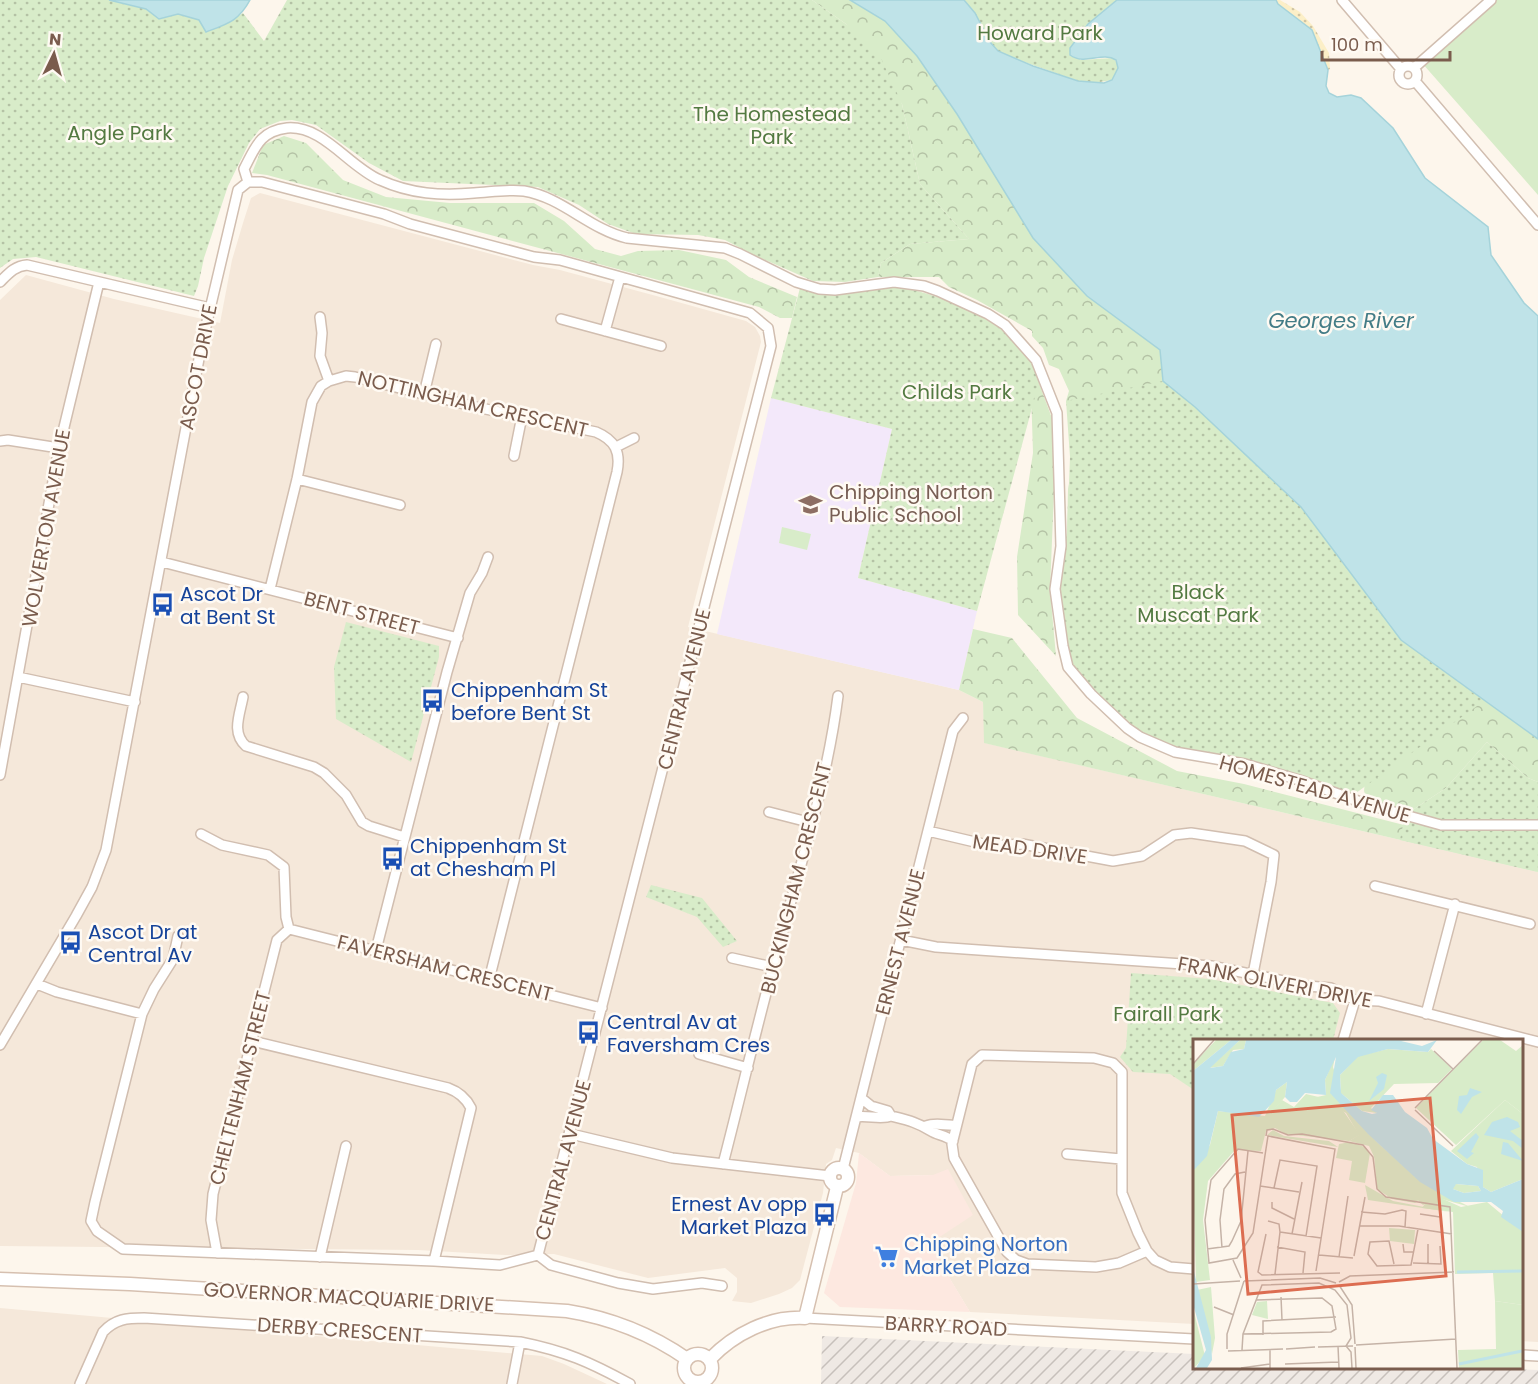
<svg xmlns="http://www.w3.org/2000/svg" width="1538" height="1384" font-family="Poppins,sans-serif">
<defs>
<pattern id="industrial-furrows" width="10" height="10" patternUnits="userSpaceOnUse" patternTransform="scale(1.5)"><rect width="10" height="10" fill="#efe9e4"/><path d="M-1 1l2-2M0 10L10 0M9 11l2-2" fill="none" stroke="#c7c0bb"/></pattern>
<pattern id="forest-crowns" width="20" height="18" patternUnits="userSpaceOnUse" patternTransform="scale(1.5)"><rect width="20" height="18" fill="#d8ecc9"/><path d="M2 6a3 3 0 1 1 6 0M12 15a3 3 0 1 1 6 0" fill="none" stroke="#b4c2a5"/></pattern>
<pattern id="sand-dots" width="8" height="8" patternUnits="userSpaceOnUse" patternTransform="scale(1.5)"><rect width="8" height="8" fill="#fcefc7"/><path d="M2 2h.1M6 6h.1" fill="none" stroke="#d1c5a4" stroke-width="1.8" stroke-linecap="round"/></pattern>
<pattern id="park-dots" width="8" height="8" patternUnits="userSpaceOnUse" patternTransform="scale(1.5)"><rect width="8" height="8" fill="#d8ecc9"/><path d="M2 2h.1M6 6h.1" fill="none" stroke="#b4c2a5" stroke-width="1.8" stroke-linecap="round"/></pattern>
</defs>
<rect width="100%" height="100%" fill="#fdf6ec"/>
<path fill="#f5e8da" d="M260,193L533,265L560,270L660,297L746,321L755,327L760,336L761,342L688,627L959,690L983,702L985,743L1538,872V1342L1522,1341V1040H1194V1324L970,1312L929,1244L933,1175L890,1176L859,1153L836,1148L832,1160L826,1164L823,1193L800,1280L792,1288L779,1294L751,1303L732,1301L737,1292V1278L725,1268L648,1278L554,1254L505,1255L418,1250L0,1246V300L26,275L114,299L220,323L232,260L243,223L251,198Z
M0,1308L542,1356L564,1364L607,1384H0Z"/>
<path fill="#fde8e0" d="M859,1153L890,1176L933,1175L948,1169L973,1215L929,1244L970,1312L840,1307L824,1293L856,1183Z"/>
<path fill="url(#industrial-furrows)" d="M822,1336L1194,1354V1368H1485L1538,1370V1384H821Z"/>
<path fill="#f3e8fa" d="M771,398L892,429L858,578L977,611L959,690L717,634Z"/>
<path fill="#d8ecc9" d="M1495,0H1538V195L1422,63Z
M782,527L811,534L807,550L779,543Z"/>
<path fill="url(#forest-crowns)" d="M812,0H850L885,21L917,56L957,114L1033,238L1087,296L1160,350L1401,640L1538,739V782L1528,778L1487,742L1446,788L1405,815L1369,805L1364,791L1371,724L1067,533L1068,489L1076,448L1066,401L1069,391L1059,369L1049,365L1043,348L1032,336V331L977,300L949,287L939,277H878L881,263L910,244L969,239L920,184L902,104L846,24Z
M284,136L306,143L343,180L386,197L450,203H534L564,221L595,249L621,256L638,251L679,250L726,260L749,277L797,297L792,318H780L759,307L267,175L252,173L263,145Z
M1030,359L1053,421L1055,467L1050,590L1056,656L1018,615L1017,557L1033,453Z
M973,629L1012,638L1077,718L1177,771L1244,784L1486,846L1538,872L984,743L983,702L959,690Z"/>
<path fill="url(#sand-dots)" d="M1264,0H1280L1300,12L1313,26L1329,53L1330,69L1328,70L1311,42Z"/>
<path fill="url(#park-dots)" d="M0,0H109L146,9L159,19L178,14L226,24L243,13L264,41L287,0H812L846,24L880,56L902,104L920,184L969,239L910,244L881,263L878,277L845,282L813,281L754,255L725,240L698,235L636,234L608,224L579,205L538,187L403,181L369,163L316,125L292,120L280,121L260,129L249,143L228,186L204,258L198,286L194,296L36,257L13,259L0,268Z
M964,0H1117L1088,24L1080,60L1113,58L1118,64L1117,71L1112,80L1094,83L1078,81L1010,57L998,51L990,42L975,13Z
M890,286C932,290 1009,320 1030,360C1034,367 1036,375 1039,382L977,611L858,578L892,429L771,398L800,288L831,294Z
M1163,381L1195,407L1301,507L1401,640L1484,701L1349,798L1299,780L1175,752L1140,737L1068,667L1055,589L1067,533L1070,457L1066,401Z
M346,622L439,646V657L411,762L336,719L334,667Z
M1487,742L1528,778L1538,782V872L1400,840L1405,815L1446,788Z
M651,885L702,898L737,941L723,947L697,917L646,897Z
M1131,973L1210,979L1333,1003L1340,1013L1333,1040H1194V1090L1170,1074L1133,1072L1120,1057L1126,1048Z"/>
<path fill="#bfe3e8" stroke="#a5d3da" stroke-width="1.5" d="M109,0H250C239,21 227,24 206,32L199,20L178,14L159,19L146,9Z
M850,0H964L975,13L990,42L998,51L1033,66L1078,81L1104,83L1112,80L1118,68L1116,60C1102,51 1085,66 1070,55V48L1088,24L1117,0H1276L1278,4L1312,30L1328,70L1326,86L1329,93L1337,97L1351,95L1361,98L1393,128L1425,178L1488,227L1491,255L1524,303L1538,316V739L1401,640L1301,507L1195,407L1163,381L1160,350L1087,296L1033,238L957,114L917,56L885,21Z"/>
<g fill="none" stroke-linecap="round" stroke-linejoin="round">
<defs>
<path id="street" d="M1342,0L1401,69
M1399 75a9 9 0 1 1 18 0a9 9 0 1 1-18 0Z
M1414,68L1491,0
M1415,81L1538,225
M248,182L244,169C255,148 260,131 287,128C323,125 349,167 380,180C411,194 441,196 474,193C491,192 508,189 524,191C562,197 589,229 627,238L725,248L740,254L796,282L819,289L835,290L894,282L924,286L938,291L988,314L1005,325L1036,360L1057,413L1061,546L1055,589L1063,646L1068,667L1091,694L1127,728L1140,737L1175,752L1245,764L1299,780L1369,805L1441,825H1538
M0,282C9,273 15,266 27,265L210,308
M320,317L322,333L320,356L329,381
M561,319L661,346
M605,331L620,277
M424,394L436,344
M0,441L8,440L59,448
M616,447L634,438
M514,456L522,416
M297,479L400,505
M162,562L458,638
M270,589L297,479L312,402L321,386L329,381L346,376L355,377L476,407L596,432C615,440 621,452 617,472L489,980
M18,677L135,702
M243,697C240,714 231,733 246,746L314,767L324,773L346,795L362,822L369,826L404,837
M0,775L59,448L99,282
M769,812L812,823
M928,831L992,846L1022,844L1113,861L1142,856L1174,835L1191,833L1245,841L1274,855L1271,882L1253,974
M201,834L222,845L268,855L284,867L286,917L289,929
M1375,886L1530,924
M289,929L602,1008
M178,936L173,959L154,989L142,1014L95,1202L91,1221L97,1231L123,1249L434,1261L500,1265L538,1255
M901,940L936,947L1212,966L1308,986L1331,988L1355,1000L1379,1001L1538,1042
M376,950L447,672L470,593L482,573L488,557
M732,958L773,967
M37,984L57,992L142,1014
M1426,1014L1455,904
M1343,1040L1355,1000
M252,1041L448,1088C459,1092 466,1098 471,1108L434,1261
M0,1045L76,916L92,887L106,850L202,343L238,190L248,182H262L384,214L410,224L534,257L560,260L750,313L768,328L771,346L538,1255
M699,1054L748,1068
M861,1098L871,1106L888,1111L891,1116
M856,1117C867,1115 882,1120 891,1116C907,1120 917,1122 931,1131C937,1135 945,1135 953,1141
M926,1126C936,1122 946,1126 956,1125
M571,1134L672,1158L830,1176
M1067,1154L1121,1159
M723,1164C743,1087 761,1008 783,930C804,853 828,775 838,696
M843,1169L953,731L963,718
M1147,1251L1119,1263L1096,1267L1027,1264L1016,1260L1007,1252L954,1158L952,1144L972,1064L982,1055L1094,1058L1113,1063L1122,1072V1193L1138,1233L1147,1251L1155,1260L1170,1267L1194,1269
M217,1253L211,1220L213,1194L277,940L289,929
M538,1255L551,1265L618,1283L653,1289L702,1283L722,1286
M320,1257L346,1146
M805,1318L1194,1339
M1522,1355L1538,1356
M80,1384L103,1332C115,1319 127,1318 144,1318L520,1342C565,1351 590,1362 630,1384
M512,1384L520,1342"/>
<path id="secondary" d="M830 1177a9 9 0 1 1 18 0a9 9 0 1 1-18 0Z
M0,1279L130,1284L567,1311C611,1318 651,1334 687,1359
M684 1368a14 14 0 1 1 28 0a14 14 0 1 1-28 0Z
M710,1359C734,1334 769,1316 805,1318L837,1187"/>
</defs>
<use href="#street" stroke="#d1beb0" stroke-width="12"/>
<use href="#secondary" stroke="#d6c0b0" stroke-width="15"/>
<use href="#street" stroke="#fff" stroke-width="9"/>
<use href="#secondary" stroke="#fff" stroke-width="12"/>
</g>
<defs>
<symbol id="school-bare" viewBox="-9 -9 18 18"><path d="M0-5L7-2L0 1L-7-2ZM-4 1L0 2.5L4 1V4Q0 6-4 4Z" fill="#8d6e63" stroke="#fffaf3" stroke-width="2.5" paint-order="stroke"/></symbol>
<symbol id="bus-bare" viewBox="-9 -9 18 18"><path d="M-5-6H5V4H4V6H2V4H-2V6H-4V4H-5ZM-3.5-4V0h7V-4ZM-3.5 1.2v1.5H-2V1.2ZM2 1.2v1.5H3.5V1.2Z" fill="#1a4fb4" stroke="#fffaf3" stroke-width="2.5" paint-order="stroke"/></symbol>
<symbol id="supermarket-bare" viewBox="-9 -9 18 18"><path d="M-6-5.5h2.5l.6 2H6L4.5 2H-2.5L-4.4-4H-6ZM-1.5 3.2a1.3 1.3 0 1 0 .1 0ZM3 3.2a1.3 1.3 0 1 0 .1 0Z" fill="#3f7fe0" stroke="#fffaf3" stroke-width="2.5" paint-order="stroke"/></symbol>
</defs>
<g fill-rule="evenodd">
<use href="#school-bare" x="794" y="488" width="33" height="33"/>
<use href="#bus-bare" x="146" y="588" width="33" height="33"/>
<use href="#bus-bare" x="416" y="684" width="33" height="33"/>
<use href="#bus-bare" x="376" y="842" width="33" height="33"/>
<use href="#bus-bare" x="54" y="926" width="33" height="33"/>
<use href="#bus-bare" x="572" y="1016" width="33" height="33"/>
<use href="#bus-bare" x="808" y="1198" width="33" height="33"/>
<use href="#supermarket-bare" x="870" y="1240" width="33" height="33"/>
</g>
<g text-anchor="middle" stroke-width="5" stroke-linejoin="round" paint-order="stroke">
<g font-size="20" fill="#537a41" stroke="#fffaf3">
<text x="1040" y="40">Howard Park</text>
<text x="772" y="121">The Homestead<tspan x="772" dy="23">Park</tspan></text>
<text x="120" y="140">Angle Park</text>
<text x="957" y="399">Childs Park</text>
<text x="1198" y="599">Black<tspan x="1198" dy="23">Muscat Park</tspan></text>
<text x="1167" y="1021">Fairall Park</text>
</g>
<g font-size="20" fill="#7a5c4d" stroke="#fffaf3">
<text transform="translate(198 367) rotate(-79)" y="7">ASCOT DRIVE</text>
<text transform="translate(473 404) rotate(13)" y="7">NOTTINGHAM CRESCENT</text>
<text transform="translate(46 528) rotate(-80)" y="7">WOLVERTON AVENUE</text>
<text transform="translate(362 613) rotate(15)" y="7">BENT STREET</text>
<text transform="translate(684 689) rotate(-76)" y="7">CENTRAL AVENUE</text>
<text transform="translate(1315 789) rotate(16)" y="7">HOMESTEAD AVENUE</text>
<text transform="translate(1030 849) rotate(8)" y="7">MEAD DRIVE</text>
<text transform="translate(796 878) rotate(-76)" y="7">BUCKINGHAM CRESCENT</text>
<text transform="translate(900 942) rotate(-76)" y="7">ERNEST AVENUE</text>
<text transform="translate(445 968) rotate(14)" y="7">FAVERSHAM CRESCENT</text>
<text transform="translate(1275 982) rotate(11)" y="7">FRANK OLIVERI DRIVE</text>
<text transform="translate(240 1088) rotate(-76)" y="7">CHELTENHAM STREET</text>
<text transform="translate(563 1160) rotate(-75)" y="7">CENTRAL AVENUE</text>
<text transform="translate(349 1297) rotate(3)" y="7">GOVERNOR MACQUARIE DRIVE</text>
<text transform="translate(946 1326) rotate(3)" y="7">BARRY ROAD</text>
<text transform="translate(340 1330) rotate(4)" y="7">DERBY CRESCENT</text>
</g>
<g font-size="20" fill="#785e54" stroke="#fffaf3" text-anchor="start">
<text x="829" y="499">Chipping Norton<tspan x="829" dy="23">Public School</tspan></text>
</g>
<g font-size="20" fill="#164399" stroke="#fffaf3" text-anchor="start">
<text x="180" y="601">Ascot Dr<tspan x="180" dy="23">at Bent St</tspan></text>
<text x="451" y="697">Chippenham St<tspan x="451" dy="23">before Bent St</tspan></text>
<text x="410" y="853">Chippenham St<tspan x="410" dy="23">at Chesham Pl</tspan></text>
<text x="88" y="939">Ascot Dr at<tspan x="88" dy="23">Central Av</tspan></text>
<text x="607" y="1029">Central Av at<tspan x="607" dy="23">Faversham Cres</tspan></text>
<text x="807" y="1211" text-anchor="end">Ernest Av opp<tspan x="807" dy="23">Market Plaza</tspan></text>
</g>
<g font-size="20" fill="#366cbe" stroke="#fffaf3" text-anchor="start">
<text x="904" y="1251">Chipping Norton<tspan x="904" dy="23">Market Plaza</tspan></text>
</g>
<g font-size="21" font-style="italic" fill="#437c86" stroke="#fffaf3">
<text x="1341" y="328">Georges River</text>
</g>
</g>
<g transform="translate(1193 1039)">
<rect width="330" height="330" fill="#fdf6ec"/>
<path d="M290,1H307L323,12L330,6V75L312,61L263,106L223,69Z" fill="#d8ecc9"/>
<path d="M47,1H53L51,10L40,11L30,27L16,29ZM142,18L140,28L154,69L183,102L227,143L277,168L245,159L230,166L183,122L176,107L156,102L166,96L153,74L124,58L133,56L132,41ZM94,43L92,58L74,79L25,72L72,77L83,51ZM80,91L91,97L136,102L145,108L74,96ZM263,145L285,147L288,152L271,154L260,150L259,146ZM172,146L200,162L257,173L175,161ZM18,248L22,299L19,315L4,251ZM302,262L330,266V329H266L265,311L303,310ZM0,269L12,317L1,329H0Z" fill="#d8ecc9"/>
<path d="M23,1H38L0,32V25ZM195,10L235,13L238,10L259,30L245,44L201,45L178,69L184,74L169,72L148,54L147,36L165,17ZM113,55L134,60L149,70L167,96L156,102L93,95L82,89L73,92L68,112L42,111L15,142L10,181L17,241L3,243L0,132L17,106L25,72L74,78L89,61L101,68ZM312,61L330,75V140L298,153L290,148L284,128L274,125L258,112ZM157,103L172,108L177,114L172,144L156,141L159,122L143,119L146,105ZM194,112L238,150L222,164L199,160L184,150L181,116ZM239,155L268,168L294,163L330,193V266L302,262L300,234L262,235L260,173L229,169ZM196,189L222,191L221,205L197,202ZM74,262L75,280L59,276L64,263Z" fill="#d8ecc9"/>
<path d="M38,1H47L17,29L30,27L38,13L51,10L53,1H229L208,2L229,7L244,1L235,13L195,10L165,18L147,36L148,54L169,72L179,75L184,74L178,71L190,56H200L212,73L234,89L240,100L274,125L290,131V148L298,153L330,140V193L308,178L310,172L298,163H261L227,143L175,95L137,54L143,18L132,41L133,56L112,54L104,63H97L92,58L94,43L83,51L81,62L66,78L25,72L14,117L0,132V32ZM263,145L285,147L288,152L271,154L260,150ZM189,34L194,36L191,50L176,62L185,44L183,38ZM277,49L289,53L279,58L268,75L264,71L266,57L274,56ZM314,78L325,83L327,88L317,92L330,102V110L320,102L291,96L299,83ZM283,94L286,98L278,113L281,114L274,120L264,112ZM310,103L315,104L330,122L308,115ZM0,229L18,298L19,321L14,329H3L13,311L0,265Z" fill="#bfe3e8" fill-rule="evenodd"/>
<path fill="none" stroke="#bfe3e8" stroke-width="3" d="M264,233L330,232M266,325L329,312"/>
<path fill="none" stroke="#c5b3a7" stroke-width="1.5" d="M241,12L260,30M0,25L21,1M222,69L289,1M222,71L260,107M73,97L74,91L80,90L95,96L109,95L170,106L180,118L184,150L193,158L257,168L264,329M70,114L45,110L18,141L12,181L16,224L44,219L60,194L75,97L142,110L123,232M67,147L106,153M81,149L87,121L124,127L113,197M79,163V169L101,180M168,173L192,175L209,171L213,172L212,188M227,175L247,178M75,182L86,185L87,193M166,187H206L259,195M87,193L128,199M73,195L65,233L69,236L147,234M99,195L109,143M210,205L211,213H221M84,208L112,213L110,234M29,209L27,181L31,150L42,135L52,133M14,210L36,207L39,202L48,182L55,112M126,216L160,219M161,217L172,158M146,218L155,157M40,221L48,239M220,224L248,225L247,207M201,225L196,202L177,203L175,215L184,227L218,226L225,190M235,225V205M82,235L87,193M51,242L127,239L143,244M146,243L157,237L261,233M0,245L47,242M146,246L159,266L162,305M88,258L89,281M21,268L41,276M50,295L138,293L143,290L139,267L129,259L63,261M70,296V282L143,278M163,306L263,300M145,307L146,329M125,308L160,307M162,308L163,329M34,310V295L51,242M77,310V329M93,310L122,308M49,311L50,295L69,246L126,244L142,251L154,266L158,299L153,307L158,313L159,329M35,312L90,310M92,325L145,323M48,329L77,325"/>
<path fill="#dc6d51" fill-opacity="0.15" stroke="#dc6d51" stroke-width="3" d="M237,59L253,237L55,255L39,76Z"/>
<rect width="330" height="330" fill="none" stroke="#7a5c4d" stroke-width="3"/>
</g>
<g transform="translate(54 54) rotate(5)" stroke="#fffaf3" stroke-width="4.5" paint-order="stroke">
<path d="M0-4.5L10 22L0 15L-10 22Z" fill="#7a5c4d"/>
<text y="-9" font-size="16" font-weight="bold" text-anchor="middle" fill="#7a5c4d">N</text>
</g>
<path d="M1322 51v9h128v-9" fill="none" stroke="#7a5c4d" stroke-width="3"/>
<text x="1331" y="51" font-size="18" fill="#7a5c4d" stroke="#fffaf3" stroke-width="4.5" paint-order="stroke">100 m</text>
</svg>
